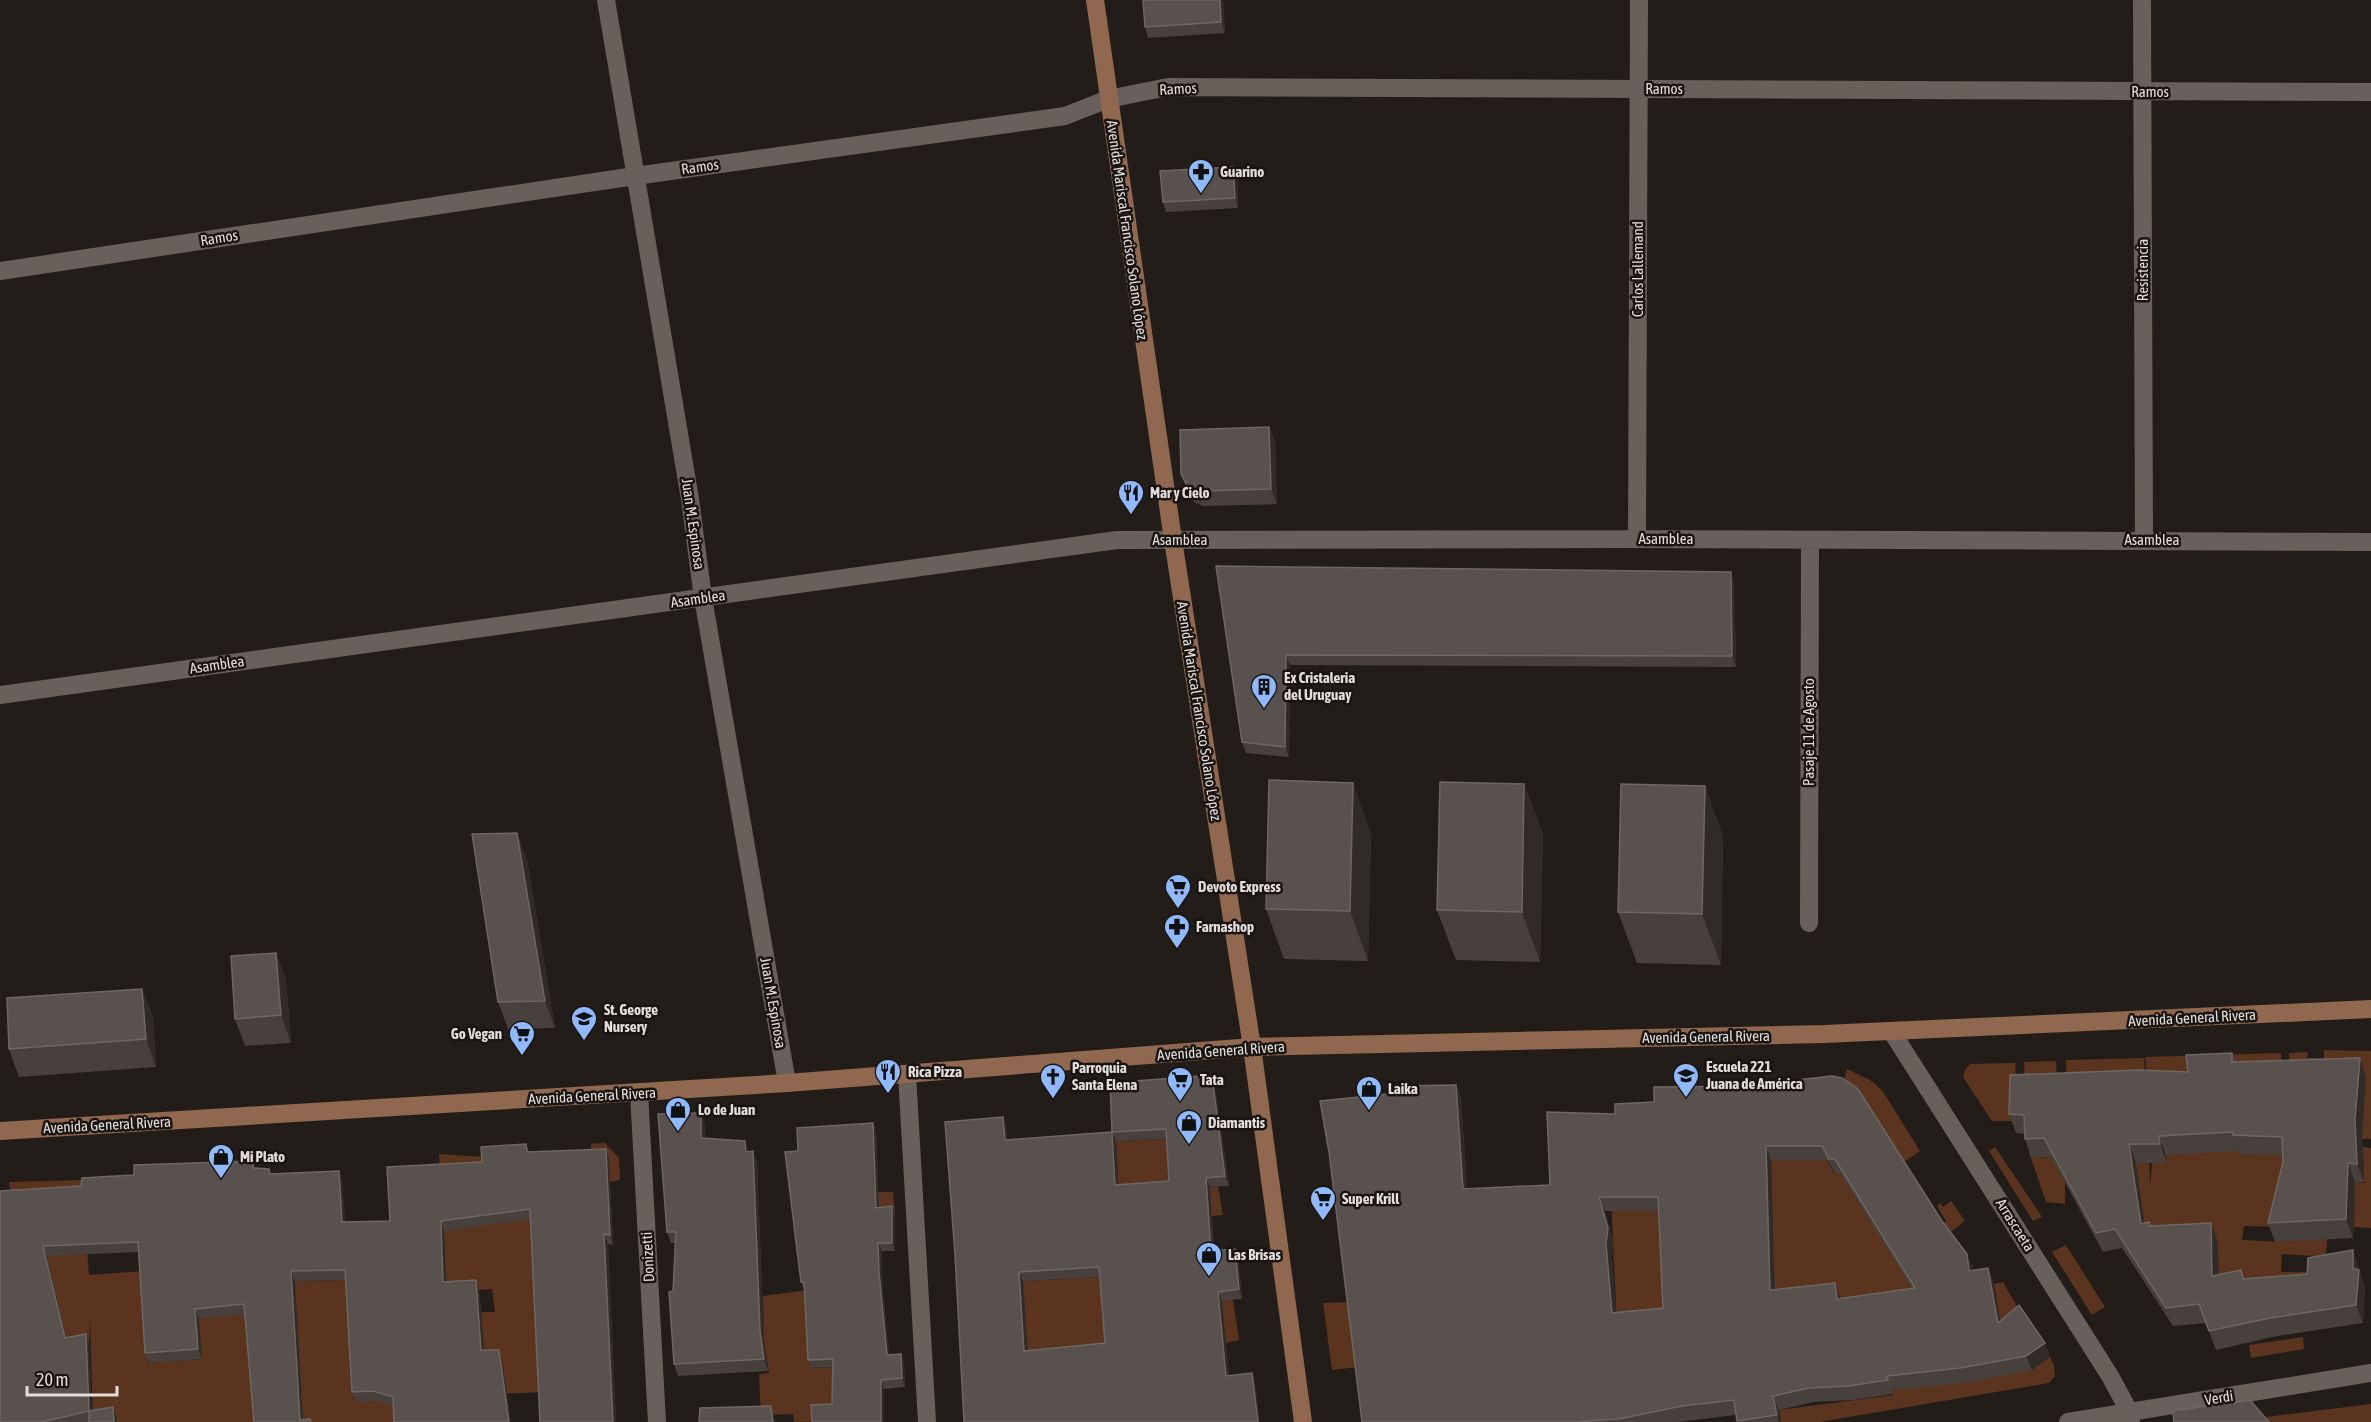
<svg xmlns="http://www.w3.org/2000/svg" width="2371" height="1422" font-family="'Asap Condensed',sans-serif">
<rect width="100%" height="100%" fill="#231d19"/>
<path fill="#5a341e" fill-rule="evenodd" d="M2324,1050L2371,1051V1139H2362L2290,1078L2289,1053L2308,1052L2307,1058L2324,1059Z
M2281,1053L2282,1081L2148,1089L2145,1057Z
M2144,1058L2146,1091L2067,1092L2066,1060Z
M2056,1061L2057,1086H2025L2024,1062Z
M2015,1063L2017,1092L2014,1121H1992L1963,1077L1965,1070L1970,1064Z
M1847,1069L1870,1080L1882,1090L1920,1151L1901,1164L1841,1091Z
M2148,1128L2150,1188L2152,1163L2166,1153L2285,1148L2328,1228L2325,1272L2249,1297L2147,1243L2141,1199L2067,1186L2065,1169V1204L2046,1202L2031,1158L2107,1155ZM2244,1226L2284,1227L2283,1242L2242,1240ZM2282,1254L2316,1256L2315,1272H2281Z
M1170,1139L1173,1191L1119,1195L1116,1141Z
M605,1143L619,1158L620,1180L609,1182L591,1159V1144Z
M1995,1147L2042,1217L2033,1221L1989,1151Z
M2363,1147L2371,1148V1228L2354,1227L2355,1182L2366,1183L2364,1182Z
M1821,1150L1834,1173H1840L1911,1259L1919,1302L1775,1306L1771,1160Z
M439,1154L484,1157L534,1219L542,1392L496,1394L451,1360L484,1348L481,1312H495L492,1289L447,1292Z
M1610,1174L1661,1211L1668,1319L1617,1327Z
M85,1180L86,1188L11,1200L9,1182Z
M1218,1187L1223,1215L1189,1218L1183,1190Z
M845,1192H893L895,1215L879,1217Z
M1951,1201L1965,1221L1947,1235L1940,1226L1946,1221L1937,1206L1940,1203L1943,1207Z
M1070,1229L1149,1330L1030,1398L1023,1281L1100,1277Z
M2066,1245L2105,1307L2092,1315L2052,1252Z
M40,1247L87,1249L89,1275L143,1271L148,1363L201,1359L199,1319L220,1316L295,1281L349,1280L395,1400L443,1422H117V1418L93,1421L90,1318L89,1344L68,1347Z
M2003,1282L2024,1319L2001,1326L1994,1284Z
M807,1290L813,1368L836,1367L835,1394L829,1421L794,1422L793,1414L761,1415L759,1374L769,1373L764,1340L763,1296Z
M1233,1300L1239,1340L1226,1343L1192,1342L1189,1304Z
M1350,1302L1358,1367L1332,1370L1323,1303Z
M2303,1337L2304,1349L2251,1358L2249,1345Z
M2050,1357L2054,1366L2055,1376L2049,1383L1820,1422H1781L1779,1410L1893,1395L1892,1389Z
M2371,1404V1422H2260L2257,1418Z"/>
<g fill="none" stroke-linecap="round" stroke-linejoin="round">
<path stroke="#68605b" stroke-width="18" d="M606,0L690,499L703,598L787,1083
M2142,0L2144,540
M0,271L635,176L1065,116L1108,99L1168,87L2371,92
M1637,539L1639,0
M0,695L1117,540L1637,539L2371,542
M1809,923L1810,541
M1892,1032L2110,1376L2130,1413L2131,1422
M907,1074L927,1422
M639,1093L657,1422
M2068,1422L2371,1373"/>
<path stroke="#8f684f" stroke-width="18" d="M1095,0L1173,540L1252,1047L1303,1422
M0,1131L787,1083L1252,1047L1824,1034L2371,1009"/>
</g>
<path fill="#47403c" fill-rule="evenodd" d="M1143,0H1223L1225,33L1148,38L1145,27Z
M1237,177L1238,208L1166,212L1163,202Z
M1269,427L1275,442L1277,504L1203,506L1194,502L1187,489L1181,474Z
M1216,566L1734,582L1736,667L1290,665L1289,757L1246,753L1242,742Z
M1524,784L1543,834L1540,962L1456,960L1437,910Z
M1705,786L1723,837L1721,965L1637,963L1618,912Z
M517,833L527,860L555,1028L508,1029L498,1002Z
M1371,833L1368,961L1284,959L1266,909Z
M276,953L286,980L291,1043L245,1046L235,1019Z
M142,989L153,1017L156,1067L19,1077L9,1049Z
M2232,1053L2235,1062L2360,1058L2366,1077L2362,1139L2364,1182H2355L2353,1238L2275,1242L2268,1223L2283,1162V1155L2240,1154L2239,1151L2166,1155L2167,1163H2136L2144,1223L2151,1226L2211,1223L2218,1242V1275L2241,1270L2244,1278L2307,1274L2353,1250L2365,1288L2363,1323L2277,1336L2216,1350L2206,1323L2173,1326L2122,1248L2103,1252L2051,1157L2031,1158L2025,1139V1134L2016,1133L2009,1114L2188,1072Z
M1213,1084L1216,1094L1229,1186L1210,1187L1214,1251L1235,1249L1238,1258L1242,1299L1222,1301L1229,1376L1252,1373L1255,1383L964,1422L1003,1117L1006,1126L1007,1140L1112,1132ZM1167,1139L1169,1181L1118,1185L1116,1141ZM1100,1277L1105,1343L1027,1350L1023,1281Z
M1456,1085L1461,1099L1467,1189L1550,1185L1615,1114L1654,1102L1777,1086L1942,1221L1973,1268V1270L1988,1268L1993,1282L2000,1321L2045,1343L2050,1357L2032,1370L1965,1383L1892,1390L1893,1394L1854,1400L1814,1402L1779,1410L1781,1422H1737L1736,1415L1677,1422H1362L1388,1094ZM1771,1160H1827L1835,1173H1840L1912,1288L1841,1299L1840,1297L1775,1289ZM1605,1211H1659L1663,1308L1616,1312L1612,1258L1613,1242Z
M701,1113L705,1125V1138L749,1152L753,1151L757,1163L764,1342L768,1371L678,1376L674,1364L673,1291L675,1243H671L667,1232Z
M873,1123L876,1131L879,1208L892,1206L895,1215V1251H882V1280L889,1355L901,1354L904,1363L905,1387L884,1389L832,1404L833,1367L811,1368L808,1360L805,1291L801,1282L798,1151Z
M526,1144L529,1152L609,1159L613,1245L608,1244L616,1422H540L530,1219L444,1231L447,1282L479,1290L484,1350H499L502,1360L393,1406L376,1401L356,1402L352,1392L346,1280L295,1281L303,1420L310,1419L311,1422H254L245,1314L199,1319L202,1359L149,1363L145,1353L139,1252L47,1256L66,1337L89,1344L92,1410L117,1417V1422H0V1191L81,1186L134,1175L253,1161L255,1168L271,1174L339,1171L342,1181L345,1222L390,1221L482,1162Z"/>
<path fill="#312b27" d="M1220,0H1223L1225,33L1221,22Z
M1233,167L1237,177L1238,208L1235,198Z
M1269,427L1275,442L1277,504L1271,489Z
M1731,572L1734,582L1736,667L1732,656Z
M1286,655L1290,665L1289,757L1285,747Z
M1353,783L1371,833L1368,961L1350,911Z
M1524,784L1543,834L1540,962L1522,912Z
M1705,786L1723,837L1721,965L1702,914Z
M517,833L527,860L555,1028L545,1001Z
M276,953L286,980L291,1043L281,1015Z
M142,989L153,1017L156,1067L146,1039Z
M2360,1058L2366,1077L2362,1139L2364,1182L2357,1164L2355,1120Z
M1213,1084L1216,1094L1229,1186L1225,1176Z
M1456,1085L1461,1099L1468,1203L1463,1189Z
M701,1113L705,1125L706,1149L701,1138Z
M1003,1117L1006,1126L1008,1150L1005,1140Z
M873,1123L876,1131L879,1217L876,1208Z
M1112,1132L1116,1141L1119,1195L1115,1185Z
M2159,1136L2166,1155L2167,1163L2160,1144Z
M2129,1144L2136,1163L2147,1243L2141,1224Z
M1766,1146L1771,1160L1775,1304L1770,1290Z
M606,1149L609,1159L613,1245L610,1235Z
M753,1151L757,1163L764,1342L768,1371L764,1359L760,1330Z
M2348,1163L2355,1182L2353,1238L2346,1219Z
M339,1171L342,1181L346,1232L342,1222Z
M1206,1178L1210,1187L1214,1261L1211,1251Z
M1599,1197L1605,1211L1613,1242L1612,1258L1617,1327L1612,1313Z
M892,1206L895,1215V1251L892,1243Z
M441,1221L444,1231L447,1292L443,1282Z
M2211,1223L2218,1242L2219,1295L2212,1276Z
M604,1234L608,1244L616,1422H613Z
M878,1243L882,1251V1280L890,1364L887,1355L879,1272Z
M43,1246L47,1256L68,1347L65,1338Z
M1235,1249L1238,1258L1242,1299L1239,1289Z
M2353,1250L2365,1288L2363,1323L2356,1305L2353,1268Z
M1967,1254L1973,1268L1974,1285L1969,1271Z
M1988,1268L1993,1282L2003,1337L1998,1323Z
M291,1271L295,1281L303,1422L300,1420Z
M1019,1272L1023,1281L1028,1360L1024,1351Z
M476,1280L479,1290L485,1360L481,1350Z
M1835,1283L1840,1297L1842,1313L1837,1299Z
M1218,1292L1222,1301L1230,1386L1226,1376Z
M195,1309L199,1319L202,1359L198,1349Z
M86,1334L89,1344L93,1421L89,1411Z
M2045,1343L2050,1357L2032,1370L2026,1356Z
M499,1350L502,1360L511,1422H509Z
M901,1354L904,1363L905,1387L902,1378Z
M1252,1373L1255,1383L1260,1422H1258Z
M881,1380L884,1389V1422H881Z
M1773,1396L1779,1410L1781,1422H1779L1777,1415Z
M771,1406L774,1415L775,1422H773Z
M113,1407L117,1417V1422H114Z"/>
<path fill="#58514d" stroke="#6d6764" stroke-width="1.5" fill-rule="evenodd" d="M1143,0H1220L1221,22L1145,27Z
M1233,167L1235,198L1163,202L1160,171Z
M1269,427L1271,489L1198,491L1188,487L1181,474L1180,430Z
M1216,566L1731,572L1732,656L1286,655L1285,747L1242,742Z
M1269,780L1353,783L1350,911L1266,909Z
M1440,782L1524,784L1522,912L1437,910Z
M1621,784L1705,786L1702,914L1618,912Z
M517,833L545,1001L498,1002L472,834Z
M276,953L281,1015L235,1019L231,956Z
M142,989L146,1039L9,1049L7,998Z
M2232,1053V1062L2360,1058L2355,1120L2357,1164L2348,1163L2346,1219L2268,1223L2283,1162L2282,1137L2233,1135V1132L2159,1136L2160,1144H2129L2141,1224L2149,1222L2150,1226L2211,1223L2212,1276L2241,1270L2243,1279L2307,1274L2308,1258L2353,1250V1268L2359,1270L2356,1305L2270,1318L2209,1331L2199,1304L2166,1308L2115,1229L2096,1233L2044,1138L2025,1139L2024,1115L2009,1114L2010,1075L2138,1070L2188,1072L2186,1055Z
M1200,1076L1213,1084L1225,1176L1206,1178L1211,1251L1235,1249L1239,1289L1218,1292L1226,1376L1252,1373L1258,1422H964L955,1254L945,1122L1003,1117L1005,1140L1112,1132L1110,1083ZM1166,1129L1169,1181L1115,1185L1112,1132ZM1099,1267L1105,1343L1024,1351L1019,1272Z
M1832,1076L1842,1078L1858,1089L1942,1221L1967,1254L1969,1271L1988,1268L1998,1323L2019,1305L2045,1343L2026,1356L1960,1368L1887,1376L1888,1380L1849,1386L1809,1388L1773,1396L1777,1415L1737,1421L1734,1400L1682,1406L1619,1419L1572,1422H1362L1329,1152L1320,1101L1388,1094L1387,1086L1456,1085L1463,1189L1550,1185L1547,1112L1615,1114V1104L1654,1102V1087L1777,1086V1082ZM1766,1146H1822L1829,1159H1835L1915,1288L1837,1299L1835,1283L1770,1290ZM1599,1197H1658L1663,1308L1612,1313L1606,1244L1608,1228Z
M701,1113V1138L745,1141L746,1152L753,1151L760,1330L764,1359L674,1364L669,1292L673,1291L676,1232H667L658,1114Z
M873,1123L876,1208L892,1206V1243H878L879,1272L887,1355L901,1354L902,1378L881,1380V1422H812L811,1405L832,1404L833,1359L808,1360L804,1282H801L785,1152L798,1151L797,1128Z
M526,1144L527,1152L606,1149L610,1235L604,1234L613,1422H540L530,1209L441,1221L443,1282L476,1280L481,1350H499L509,1422H394L393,1397L373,1391L352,1392L345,1270L291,1271L300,1420L310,1419L311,1422H254L244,1304L195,1309L198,1349L145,1353L138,1242L43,1246L65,1338L86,1334L89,1411L42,1422H0V1191L81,1186L82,1178L134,1175V1165L253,1161V1168L269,1169L270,1174L339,1171L342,1222L390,1221L387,1167L482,1162L481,1147Z
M2250,1400L2269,1422H2174L2173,1411Z
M771,1406L773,1422H699L700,1408Z
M113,1407L114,1422H89V1411Z"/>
<defs>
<symbol id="pharmacy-pin" viewBox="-11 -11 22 30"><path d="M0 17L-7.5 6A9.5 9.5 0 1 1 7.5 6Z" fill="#8eb9fc" stroke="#1a1410"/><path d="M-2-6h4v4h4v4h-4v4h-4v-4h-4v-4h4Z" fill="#111"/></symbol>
<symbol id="restaurant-pin" viewBox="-11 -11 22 30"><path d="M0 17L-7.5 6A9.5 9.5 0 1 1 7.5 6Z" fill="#8eb9fc" stroke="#1a1410"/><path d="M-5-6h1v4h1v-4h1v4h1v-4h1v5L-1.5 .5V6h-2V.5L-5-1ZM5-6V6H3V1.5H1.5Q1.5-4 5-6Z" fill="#111"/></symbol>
<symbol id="building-pin" viewBox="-11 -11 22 30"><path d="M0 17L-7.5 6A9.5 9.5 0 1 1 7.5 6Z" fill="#8eb9fc" stroke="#1a1410"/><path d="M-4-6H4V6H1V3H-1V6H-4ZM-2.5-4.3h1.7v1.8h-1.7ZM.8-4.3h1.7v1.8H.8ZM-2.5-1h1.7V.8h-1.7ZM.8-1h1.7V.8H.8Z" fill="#111"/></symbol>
<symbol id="supermarket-pin" viewBox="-11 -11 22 30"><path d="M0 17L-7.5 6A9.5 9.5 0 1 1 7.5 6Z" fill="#8eb9fc" stroke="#1a1410"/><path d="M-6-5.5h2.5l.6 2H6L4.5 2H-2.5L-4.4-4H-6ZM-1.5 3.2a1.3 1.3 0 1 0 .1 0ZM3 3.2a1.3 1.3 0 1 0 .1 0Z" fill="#111"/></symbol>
<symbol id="school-pin" viewBox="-11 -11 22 30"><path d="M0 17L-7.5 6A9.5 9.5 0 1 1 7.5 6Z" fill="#8eb9fc" stroke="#1a1410"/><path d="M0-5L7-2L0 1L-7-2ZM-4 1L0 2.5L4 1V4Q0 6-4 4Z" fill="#111"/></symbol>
<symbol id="church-pin" viewBox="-11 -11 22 30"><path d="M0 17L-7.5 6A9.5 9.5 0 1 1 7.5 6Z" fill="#8eb9fc" stroke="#1a1410"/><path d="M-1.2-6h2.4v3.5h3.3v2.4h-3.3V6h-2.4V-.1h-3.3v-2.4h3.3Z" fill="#111"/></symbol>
<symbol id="shop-pin" viewBox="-11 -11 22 30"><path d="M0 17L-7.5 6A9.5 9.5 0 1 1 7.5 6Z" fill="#8eb9fc" stroke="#1a1410"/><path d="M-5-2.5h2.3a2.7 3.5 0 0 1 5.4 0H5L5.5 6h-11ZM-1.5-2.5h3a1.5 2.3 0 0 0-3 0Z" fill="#111"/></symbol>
</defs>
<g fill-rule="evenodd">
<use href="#pharmacy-pin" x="1186" y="157" width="30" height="40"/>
<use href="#restaurant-pin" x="1116" y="478" width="30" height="40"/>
<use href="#building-pin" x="1249" y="672" width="30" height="40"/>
<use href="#supermarket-pin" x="1163" y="872" width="30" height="40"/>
<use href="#pharmacy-pin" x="1162" y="912" width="30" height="40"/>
<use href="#school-pin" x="569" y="1004" width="30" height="40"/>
<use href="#supermarket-pin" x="507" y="1019" width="30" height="40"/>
<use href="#restaurant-pin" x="873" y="1057" width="30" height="40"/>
<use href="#school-pin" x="1671" y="1061" width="30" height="40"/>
<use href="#church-pin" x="1038" y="1062" width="30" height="40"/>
<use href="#supermarket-pin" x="1165" y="1065" width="30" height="40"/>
<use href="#shop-pin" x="1354" y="1074" width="30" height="40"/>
<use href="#shop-pin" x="663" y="1095" width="30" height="40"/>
<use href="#shop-pin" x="1174" y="1108" width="30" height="40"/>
<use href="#shop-pin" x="206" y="1142" width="30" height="40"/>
<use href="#supermarket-pin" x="1308" y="1184" width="30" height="40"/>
<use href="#shop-pin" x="1194" y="1240" width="30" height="40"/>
</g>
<g text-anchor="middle" stroke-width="5" stroke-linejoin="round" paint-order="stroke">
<g font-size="15" fill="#e3dedc" stroke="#1a1410">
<text transform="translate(1178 89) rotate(-3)" y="5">Ramos</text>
<text x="1664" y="94">Ramos</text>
<text x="2150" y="97">Ramos</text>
<text transform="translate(700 167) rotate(-8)" y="5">Ramos</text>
<text transform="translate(1127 230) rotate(82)" y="5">Avenida Mariscal Francisco Solano López</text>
<text transform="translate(219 238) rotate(-9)" y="5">Ramos</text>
<text transform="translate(1638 269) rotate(-90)" y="5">Carlos Lallemand</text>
<text transform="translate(2143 270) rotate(-90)" y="5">Resistencia</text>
<text transform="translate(693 524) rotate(82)" y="5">Juan M. Espinosa</text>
<text x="1666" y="544">Asamblea</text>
<text x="1180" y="545">Asamblea</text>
<text x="2152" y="545">Asamblea</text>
<text transform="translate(698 599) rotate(-8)" y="5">Asamblea</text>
<text transform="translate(217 665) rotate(-8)" y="5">Asamblea</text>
<text transform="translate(1199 711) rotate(81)" y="5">Avenida Mariscal Francisco Solano López</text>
<text transform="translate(1809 732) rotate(-90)" y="5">Pasaje 11 de Agosto</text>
<text transform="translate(773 1003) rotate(80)" y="5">Juan M. Espinosa</text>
<text transform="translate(2192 1018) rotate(-3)" y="5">Avenida General Rivera</text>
<text transform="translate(1706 1037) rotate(-1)" y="5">Avenida General Rivera</text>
<text transform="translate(1221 1051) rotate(-4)" y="5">Avenida General Rivera</text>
<text transform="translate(592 1096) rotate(-3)" y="5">Avenida General Rivera</text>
<text transform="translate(107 1125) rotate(-3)" y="5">Avenida General Rivera</text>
<text transform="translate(2015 1225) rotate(58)" y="5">Arrascaeta</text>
<text transform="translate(648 1257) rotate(-93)" y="5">Donizetti</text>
<text transform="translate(2219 1398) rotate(-9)" y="5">Verdi</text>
</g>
<g font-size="15" font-weight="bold" fill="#e3dedc" stroke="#1a1410" text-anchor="start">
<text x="1220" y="177">Guarino</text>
<text x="1150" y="498">Mar y Cielo</text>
<text x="1284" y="683">Ex Cristaleria<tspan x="1284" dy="17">del Uruguay</tspan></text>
<text x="1198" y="892">Devoto Express</text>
<text x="1196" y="932">Farnashop</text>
<text x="604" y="1015">St. George<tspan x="604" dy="17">Nursery</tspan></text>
<text x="502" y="1039" text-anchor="end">Go Vegan</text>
<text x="1706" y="1072">Escuela 221<tspan x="1706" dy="17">Juana de América</tspan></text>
<text x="1072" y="1073">Parroquia<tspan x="1072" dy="17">Santa Elena</tspan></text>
<text x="908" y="1077">Rica Pizza</text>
<text x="1200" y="1085">Tata</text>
<text x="1388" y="1094">Laika</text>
<text x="698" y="1115">Lo de Juan</text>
<text x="1208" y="1128">Diamantis</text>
<text x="240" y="1162">Mi Plato</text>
<text x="1342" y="1204">Super Krill</text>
<text x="1228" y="1260">Las Brisas</text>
</g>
</g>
<path d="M27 1386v9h90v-9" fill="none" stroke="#e3dedc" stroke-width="3"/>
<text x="36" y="1386" font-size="18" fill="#e3dedc" stroke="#1a1410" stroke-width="4.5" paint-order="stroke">20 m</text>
</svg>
